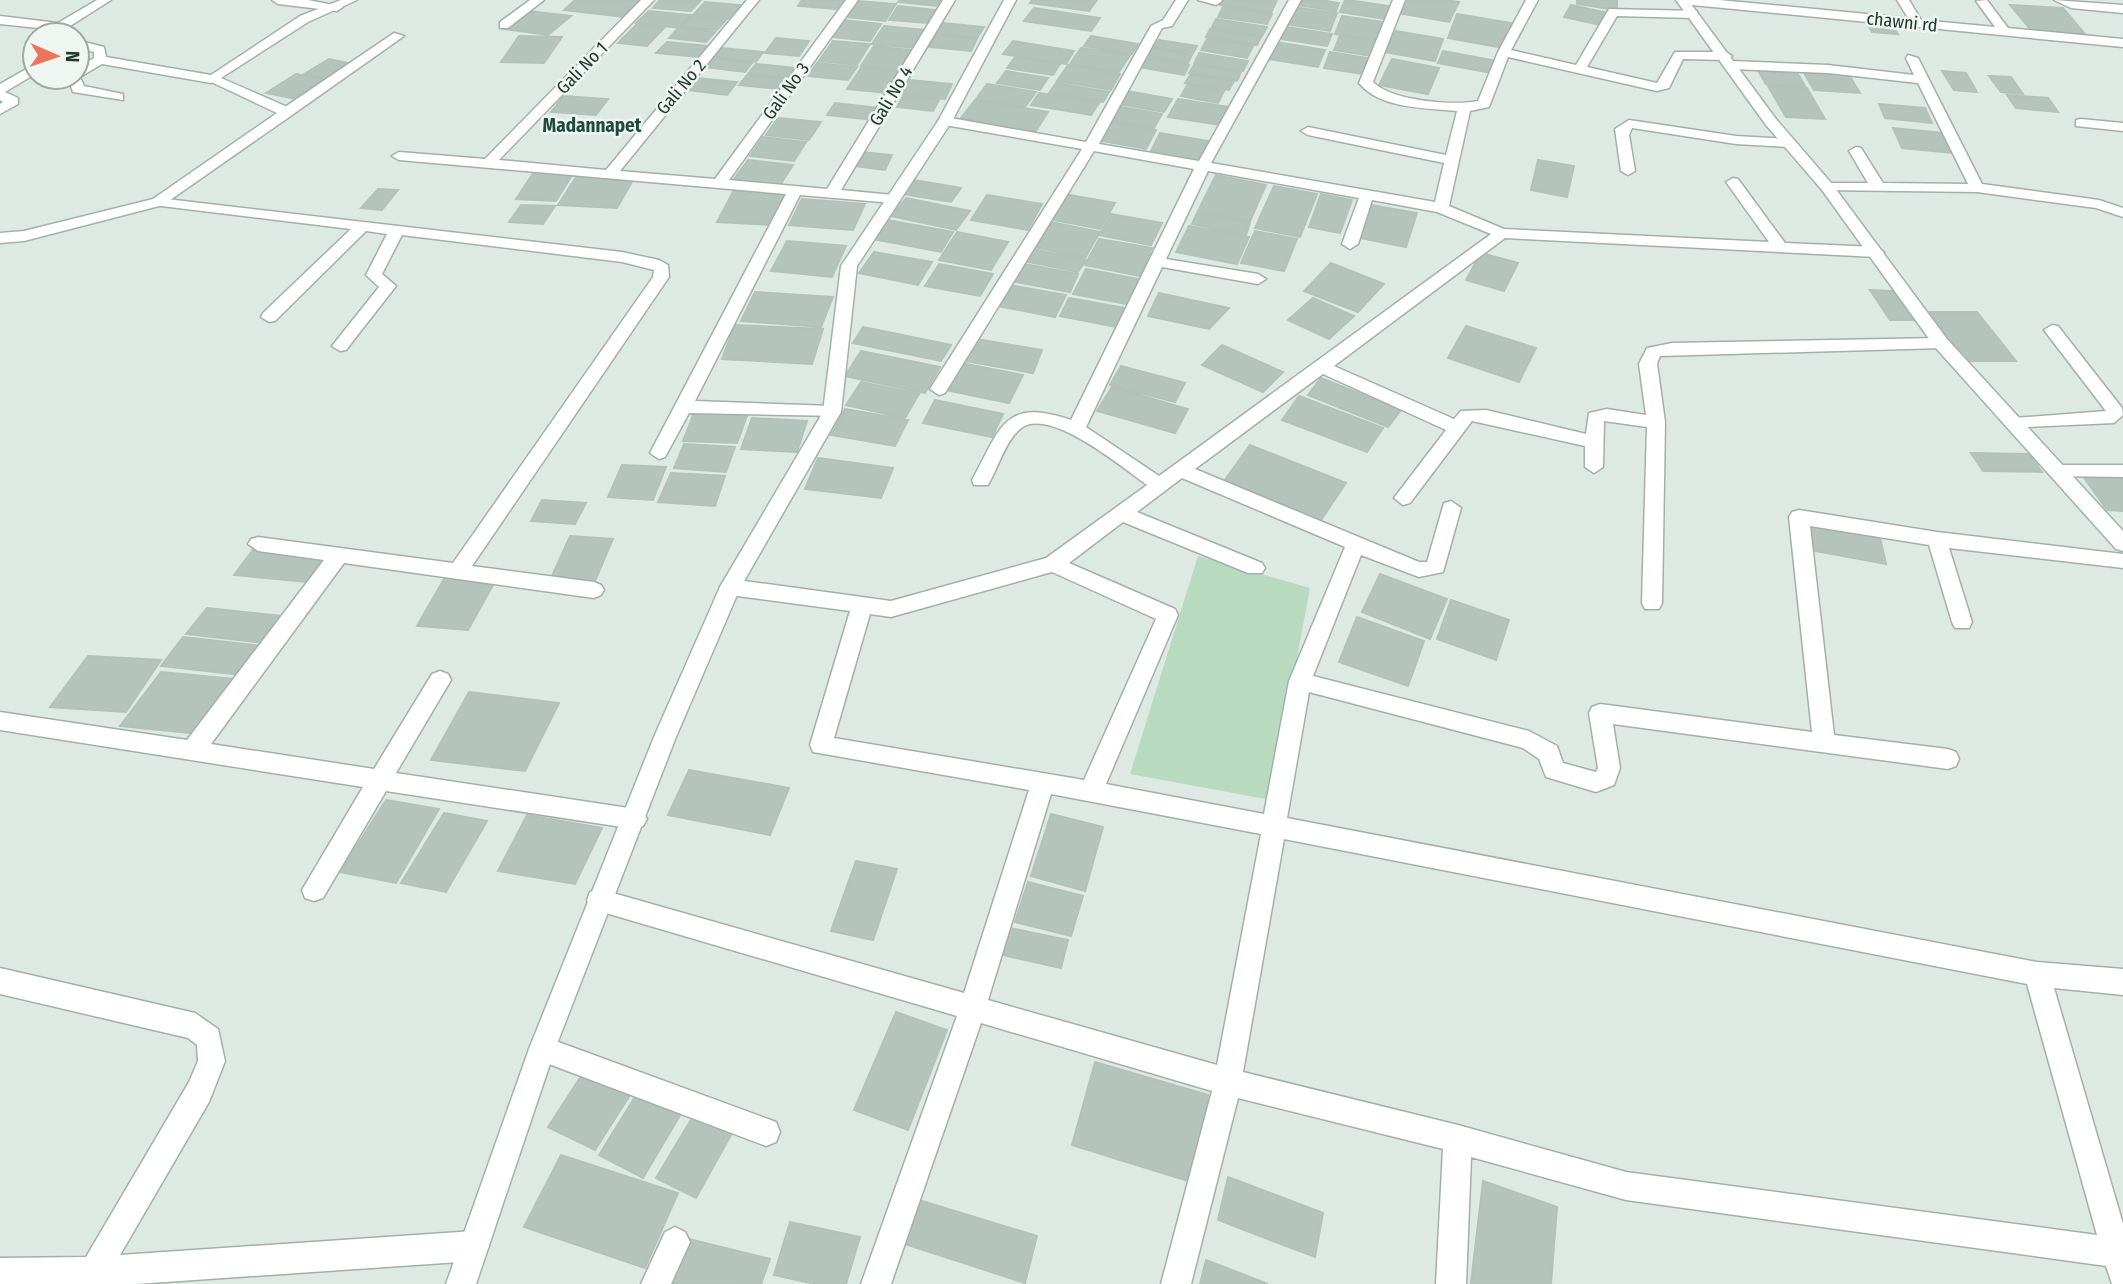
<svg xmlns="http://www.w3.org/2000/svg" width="2123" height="1284" font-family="'Fira Sans Condensed',sans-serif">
<rect width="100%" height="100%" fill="#dfe9e4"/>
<path fill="#b8dabf" d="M1198,556L1310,588L1271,800L1130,774Z"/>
<path fill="#b4c4bd" stroke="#b2c2ba" stroke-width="2" d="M575,0H640L624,17L564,10Z
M660,0H701L691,11L653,8Z
M802,0H843L836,9L798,6Z
M900,0H941L938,6L898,2Z
M1032,0H1097L1089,11L1030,3Z
M1223,0H1277L1271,13L1220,5Z
M1299,0H1320L1339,3L1336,11L1297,5Z
M1345,0H1347L1389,6L1384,19L1340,12Z
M1405,0H1447L1459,2L1449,22L1398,13Z
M1577,0H1617V10L1577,4Z
M857,1L896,4L885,21L846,17Z
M705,2L740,5L729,18L694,14Z
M1571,5L1608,13L1601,25L1564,17Z
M2010,5L2063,8L2085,34L2031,30Z
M898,6L936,10L928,23L889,20Z
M1223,7L1272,14L1267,24L1218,17Z
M1293,7L1337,13L1330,31L1285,24Z
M1034,8L1100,18L1091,31L1024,21Z
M528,11L571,16L548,35L505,29Z
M649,11L690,15L679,28L636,23Z
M1457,14L1511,23L1504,48L1448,38Z
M692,15L727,19L717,30L682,27Z
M1342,16L1384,22L1378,40L1335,34Z
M1216,19L1267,27L1262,36L1211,29Z
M844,20L881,24L870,41L832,37Z
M1866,21L1891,23L1898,34L1872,32Z
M943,23L984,27L977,38L936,33Z
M636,25L664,28L647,46L618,43Z
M884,26L926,30L915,48L872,44Z
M1287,27L1332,34L1327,46L1281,39Z
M678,28L715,32L706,42L669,38Z
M1210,29L1261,37L1257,45L1206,37Z
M1396,31L1443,39L1435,61L1385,52Z
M936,35L977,39L971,51L929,47Z
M1340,35L1376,41L1371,56L1334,50Z
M519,36L562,37L544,63L501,62Z
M1091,36L1138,44L1132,54L1084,46Z
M776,38L809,41L799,56L765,53Z
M1207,39L1253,46L1247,58L1201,50Z
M1159,40L1197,46L1193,53L1154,47Z
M833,41L870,44L857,65L819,61Z
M1013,41L1074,51L1066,64L1003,54Z
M667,42L709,46L699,57L656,53Z
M1276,42L1325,50L1318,67L1268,59Z
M874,46L911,50L899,70L861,66Z
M721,48L763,52L756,62L714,57Z
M1081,48L1130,55L1119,72L1070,64Z
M1151,48L1192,55L1188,63L1146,56Z
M1443,51L1497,61L1492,73L1438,63Z
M1330,52L1373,59L1368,75L1324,68Z
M1199,53L1248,61L1243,71L1194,64Z
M1015,57L1060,64L1053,75L1007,68Z
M713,58L752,63L745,72L705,67Z
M1145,58L1189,65L1184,75L1139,67Z
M329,59L353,64L328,79L304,74Z
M1392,59L1439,68L1428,94L1379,85Z
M817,63L857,67L848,80L808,76Z
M756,64L796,68L788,78L748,74Z
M1068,65L1120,74L1111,90L1057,81Z
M1194,65L1241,72L1237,81L1189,73Z
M1756,67L1795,69L1805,86L1766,84Z
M861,68L900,72L887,93L847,89Z
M1006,71L1048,78L1040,90L997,83Z
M1942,71L1966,73L1977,92L1954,90Z
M1804,73L1849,75L1860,93L1814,90Z
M296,74L330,81L301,100L266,93Z
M747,75L786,79L778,89L739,85Z
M1190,75L1234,81L1229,90L1185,83Z
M1989,76L2011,77L2023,94L2001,92Z
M697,78L737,82L727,95L687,90Z
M910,80L952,84L945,99L902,94Z
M1056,83L1109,92L1103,102L1049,93Z
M987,84L1036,92L1025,107L976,99Z
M1187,85L1224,91L1218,103L1181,96Z
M1768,86L1807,88L1825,119L1786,117Z
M1127,91L1172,99L1164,112L1119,104Z
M1039,93L1099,103L1091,115L1031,105Z
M2007,95L2048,98L2058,112L2016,108Z
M564,96L608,99L596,115L551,112Z
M903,96L939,100L933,111L897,107Z
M1178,99L1229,107L1220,125L1168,117Z
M975,100L1048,112L1036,131L961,118Z
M835,103L880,108L873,120L827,115Z
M1879,104L1925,108L1932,123L1885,118Z
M1116,106L1162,114L1154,128L1108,120Z
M778,118L821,122L809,140L766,135Z
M1108,122L1156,130L1146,149L1097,140Z
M1893,128L1944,133L1954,153L1902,148Z
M1160,133L1208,141L1198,161L1150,153Z
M763,137L806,142L794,161L750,156Z
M862,152L892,155L885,170L854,166Z
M748,160L793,165L780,185L734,179Z
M1538,160L1574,166L1567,197L1531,190Z
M534,172L573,174L556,201L516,199Z
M1216,175L1266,185L1250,221L1198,211Z
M576,177L633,180L617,208L558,205Z
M914,180L961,188L951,202L903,194Z
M1274,186L1317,194L1300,237L1255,228Z
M378,189L398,190L382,210L361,208Z
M734,190L786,194L771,225L717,222Z
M1064,194L1115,203L1100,229L1049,219Z
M1321,194L1352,200L1340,233L1309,227Z
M987,195L1042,204L1028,230L971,220Z
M906,198L970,211L956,230L891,216Z
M802,199L865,204L853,230L789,225Z
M521,205L555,206L543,224L509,222Z
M1371,205L1417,213L1406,247L1360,238Z
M1197,213L1250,223L1246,235L1192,224Z
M1111,214L1162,223L1151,245L1099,235Z
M887,220L953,232L941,252L873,239Z
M1046,221L1100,232L1085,258L1030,246Z
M1189,226L1249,237L1237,264L1176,252Z
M1255,231L1297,239L1284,271L1241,263Z
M957,232L1008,242L991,270L939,260Z
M1099,239L1152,248L1140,276L1085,265Z
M787,241L846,246L832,277L771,271Z
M1032,249L1086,260L1078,272L1024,261Z
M874,252L932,262L918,285L859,273Z
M1481,253L1518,263L1504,291L1466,280Z
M1019,263L1078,274L1070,292L1010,281Z
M1331,263L1384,284L1358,312L1304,291Z
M939,264L993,274L980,296L925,286Z
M1086,269L1138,279L1127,304L1073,294Z
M1009,285L1066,295L1055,317L998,306Z
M1870,290L1892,291L1913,320H1890Z
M755,292L833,297L821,327L741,321Z
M1159,293L1229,308L1209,329L1148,316Z
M1069,298L1125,308L1117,327L1060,316Z
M1313,298L1354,316L1329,339L1288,320Z
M1926,312H1977L2016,361H1964Z
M735,325L823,329L812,364L722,359Z
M1466,326L1536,348L1519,382L1448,358Z
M863,327L951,345L941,361L853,343Z
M976,339L1042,350L1033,373L965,361Z
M1222,345L1283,372L1263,392L1202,365Z
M861,351L940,367L925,393L845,376Z
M961,363L1023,375L1009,403L946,390Z
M1121,366L1185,383L1175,402L1110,385Z
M1321,378L1401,410L1388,427L1308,395Z
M861,382L919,394L905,418L846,405Z
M1112,387L1188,409L1175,433L1097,411Z
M1299,396L1383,428L1367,452L1282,420Z
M935,400L1003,414L992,437L923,423Z
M845,409L908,420L895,446L831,435Z
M694,413L747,416L737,443L683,441Z
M752,418L807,421L797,452L741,449Z
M684,444L735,447L726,472L674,468Z
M1250,445L1346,483L1319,523L1222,484Z
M1971,453L2029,454L2042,472L1983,471Z
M818,458L893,468L881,498L805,489Z
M622,465L666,467L653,500L608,497Z
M671,473L725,476L715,506L658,502Z
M2083,476L2123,477V511L2107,510Z
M542,500L586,503L575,524L531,521Z
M1811,524L1880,537L1886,564L1815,551Z
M570,536L613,539L595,581L551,578Z
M255,547L327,555L307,582L234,575Z
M1380,574L1447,599L1430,639L1362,612Z
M444,579L494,583L468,630L417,626Z
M1451,600L1509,620L1496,660L1437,639Z
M207,608L283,616L264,643L186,634Z
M1357,617L1424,641L1408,686L1339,662Z
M183,637L262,646L241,675L161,666Z
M88,656L161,660L126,712L50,707Z
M161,672L236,679L199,734L120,726Z
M469,692L559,703L525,771L431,760Z
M689,770L789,788L770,835L668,815Z
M386,800L439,809L396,883L340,872Z
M444,813L487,821L446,892L401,883Z
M1051,814L1103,827L1085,891L1031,876Z
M527,815L602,828L575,884L498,871Z
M856,861L897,869L873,940L831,931Z
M1028,882L1083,896L1071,936L1015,922Z
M1010,928L1068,940L1061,968L1003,955Z
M896,1012L947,1030L908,1130L854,1110Z
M1095,1062L1208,1095L1191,1182L1072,1145Z
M587,1067L634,1089L595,1150L548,1127Z
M641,1087L685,1107L643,1178L599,1155Z
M698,1108L736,1126L696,1198L656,1178Z
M561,1155L678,1193L645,1268L524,1227Z
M1228,1177L1323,1213L1315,1257L1218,1220Z
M1483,1181L1557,1207L1551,1284L1471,1283Z
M919,1200L1037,1236L1025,1283L905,1244Z
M790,1222L860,1237L846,1284H815L774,1275Z
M689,1239L770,1259L761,1284L673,1283Z
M1206,1260L1268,1284H1200Z"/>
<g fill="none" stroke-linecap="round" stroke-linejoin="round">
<defs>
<path id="street" d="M97,0H111L56,35H41L48,29L0,24V16L58,23Z
M272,0H308L343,7L337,11L278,4Z
M530,0H544L508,28H500V22Z
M641,0H654L499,160L606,170L747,0H759L620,171L715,179L846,0H858L729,180L827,189L943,0H955L841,190L893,195L900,199L893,203L800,195L695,401L832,406L838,408L841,412L838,416L689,413L665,457L659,459L650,453L786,194L399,160L392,156L399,152L485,159Z
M1176,0H1188L1172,26L1162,28L1099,144L1199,161L1289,0H1301L1211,163L1435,202L1444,163L1308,135L1301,131L1308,127L1446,155L1457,111C1426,108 1380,109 1359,83L1393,0H1405L1373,82C1391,101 1454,106 1478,101L1498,52L1526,0H1538L1511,50L1576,65L1609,9L1697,11V17L1693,18L1617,16L1587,67L1657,83L1675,52H1726L1732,56L1726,60L1683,59L1669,88L1657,91L1508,57L1489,107L1470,111L1449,206L1504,229L1769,242L1726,182L1733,178L1738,179L1785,243L1876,247L1884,252L1876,257L1505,238L1334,366L1454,419L1461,411L1486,410L1586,434L1589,413L1607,409L1646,415L1639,364L1647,348L1672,343L1941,338L1949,343L1941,348L1660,356L1657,364L1665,422L1662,603L1659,609H1645L1642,603L1647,427L1604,421L1603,467L1594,473L1585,467V446L1472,421L1410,503L1403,505L1394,498L1446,430L1323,374L1195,469L1419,562H1427L1444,503L1451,501L1461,508L1443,572L1419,577L1361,555L1313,676L1529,731L1557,746L1563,763L1596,772L1598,768L1589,713L1592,707L1600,704L1812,732L1789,517L1792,512L1799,510L1937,532L2123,554V568L1949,548L1972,622L1969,628H1955L1952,622L1929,545L1810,526L1834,735L1948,749L1956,752L1959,759L1956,766L1948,769L1613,724L1620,768L1614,785L1596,792L1546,777L1539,759L1523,748L1309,692L1287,818L2037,962L2123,969V995L2054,988L2123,1224V1284H2112L2106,1266L1626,1200L1471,1157L1466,1284H1436L1443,1149L1238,1098L1191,1284H1161L1212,1091L981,1023L891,1284H861L957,1016L599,911L590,908L587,900L590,892L599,889L964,993L1029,790L813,752L810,745L850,611L730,595L723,592L720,587L723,582L730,579L891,601L1046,558L1147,485C1123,468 1048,405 1020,429C1005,442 998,468 988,485H974L972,480C1001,428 1003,397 1071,420L1194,169L1094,151L945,393L939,395L930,389L1082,149L945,125L938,121L945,117L1086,142L1151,26L1163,20ZM1208,171L1359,198L1342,244L1350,249L1358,244L1372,200L1437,212L1491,234L1159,476L1086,427L1162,267L1258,284L1266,279L1258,274L1166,259ZM1182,478L1345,547L1289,681L1264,814L1106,784L1178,615L1175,609L1069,563L1123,522L1248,573H1262L1265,568L1262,563L1137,512ZM1052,572L1156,619L1084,780L834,738L870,614L891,617ZM1051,794L1261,834L1217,1065L988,1000ZM1284,839L2027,984L2097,1235L1626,1172L1458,1125L1243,1072Z
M1198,0H1221L1222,1L1216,5Z
M1676,0H1719L1908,18L1897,0H1909L1921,20L1995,27L1976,1L1987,0L2008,28L2123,39V47L1682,4Z
M2054,0L2123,5V13L2071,8Z
M394,33L404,36L292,115H282V109Z
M77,40L104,47L106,57L211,75L217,79L211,83L102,64L80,77L84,86L123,94V100L73,92L68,77H77V68L94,58V52L77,48Z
M1908,55L1918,58L1982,184L2099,200L2123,208V217L2096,208L1977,192L1822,190V184L1827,183H1868L1849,151L1856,147L1861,148L1883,183L1968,184L1918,83L1828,73L1732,69L1726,65L1732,61L1828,65L1914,75L1906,58Z
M35,64V74L5,92L18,98V104L0,114V104L3,102L0,100V84Z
M2081,119L2123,123V131L2076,126V120Z
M1629,120L1736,136L1789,139L1796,143L1789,147L1736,144L1632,128L1629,135L1635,171L1628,175L1621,171L1615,129Z
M158,198L622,252L659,260L668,265L669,277L472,566L594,582L601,585L604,590L601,595L594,598L344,563L211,744L374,769L432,674L440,671L448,674L451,680L396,773L635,809L643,812L647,819L643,826L635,829L386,791L323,898L314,901L305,898L302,890L363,787L0,730V712L187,740L324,560L258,551L248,544L251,539L258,537L453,563L653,277L654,270L622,262L402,235L382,274L396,286L346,350L340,351L332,346L379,287L366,275L387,234L366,231L275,321L269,322L261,317L263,313L351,229L153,205L151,202Z
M2052,325L2058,326L2122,408L2123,415L2114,423L2008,428L2005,424L2014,418L2106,411L2044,330Z
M2059,465H2123V477L2052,476L2050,471Z
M0,968L195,1013L218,1029L225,1061L209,1102L120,1255L474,1231L484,1236L489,1246L484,1256L474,1261L136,1284H0V1258L86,1257L189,1082L198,1061L197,1045L188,1038L0,994Z
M542,1036L776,1122L780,1132L776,1142L766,1146L533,1058L529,1049L533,1040Z
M675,1227L685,1232L690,1242L671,1284H641L665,1232Z"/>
<path id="secondary" d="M341,0H357L308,22L221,78L292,109V115L163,205L24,241L0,243V233L24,231L153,199L277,113L205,79L300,16Z
M1004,0H1016L952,121L857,266L841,412L740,588L676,737L555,1049L476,1284H446L529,1049L654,737L720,587L823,412L841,266L938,121Z
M1676,0H1688L1776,119L1832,184L1947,339L2123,531V551L2116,549L1935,347L1822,190L1766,125Z"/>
</defs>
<use href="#street" stroke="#a2b0aa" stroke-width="3"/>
<use href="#secondary" stroke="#9fb4ab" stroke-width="3"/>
<use href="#street" fill="#fff" fill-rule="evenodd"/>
<use href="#secondary" fill="#fff" fill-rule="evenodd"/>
</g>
<g text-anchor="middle" stroke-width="5" stroke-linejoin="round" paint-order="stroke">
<g font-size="18" fill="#213830" stroke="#eff6f2">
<text transform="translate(1902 22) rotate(6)" y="6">chawni rd</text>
<text transform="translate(582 68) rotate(-46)" y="6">Gali No 1</text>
<text transform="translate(681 87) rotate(-50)" y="6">Gali No 2</text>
<text transform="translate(786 91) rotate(-54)" y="6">Gali No 3</text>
<text transform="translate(891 96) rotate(-59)" y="6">Gali No 4</text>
</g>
<g font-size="19" font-weight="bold" fill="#1e493c" stroke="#eff6f2">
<text x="592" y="132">Madannapet</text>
</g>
</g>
<g transform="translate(56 56) rotate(92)"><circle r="33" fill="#eff6f2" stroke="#9daaa4" stroke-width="2"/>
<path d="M0-5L12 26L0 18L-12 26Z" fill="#ea755c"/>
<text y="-10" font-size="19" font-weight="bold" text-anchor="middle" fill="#213830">N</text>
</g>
</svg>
